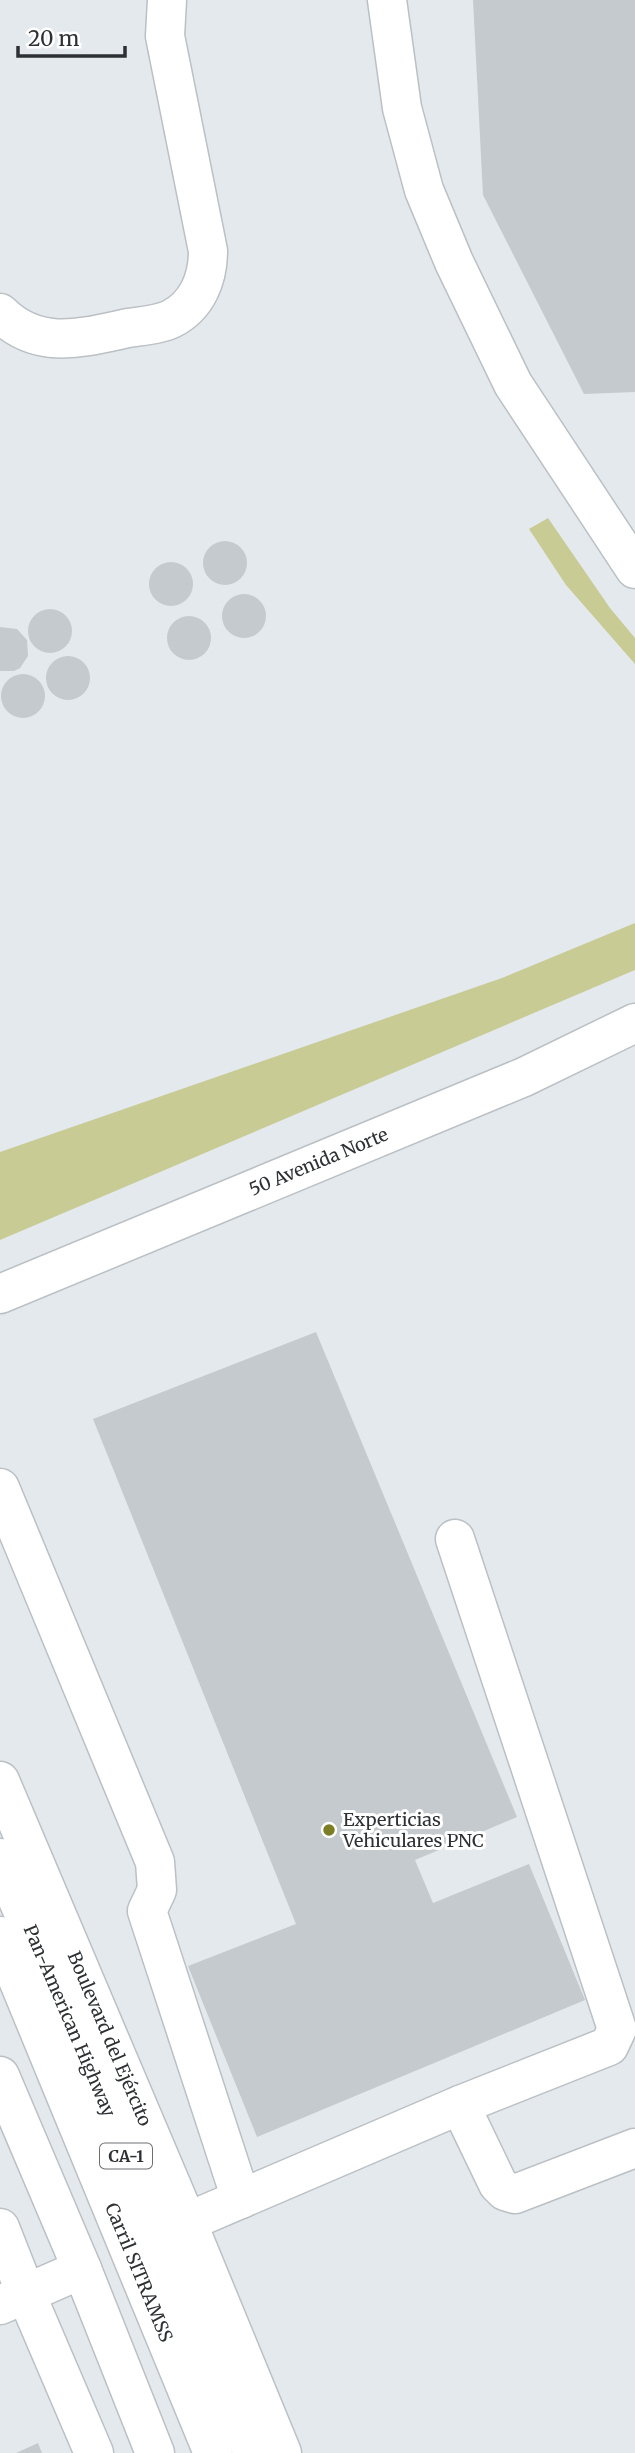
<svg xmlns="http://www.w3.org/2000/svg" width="635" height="2453" font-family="Merriweather,serif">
<rect width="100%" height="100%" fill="#e4e9ee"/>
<path fill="#c9cb95" d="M548,518L610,608L635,638V664L566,585L529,529Z
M635,923V970L0,1240V1152L502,978Z"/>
<path fill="#c5cacf" d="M473,0H635V392L584,394L483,195Z
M203 563a22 22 0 1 1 44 0a22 22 0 1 1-44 0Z
M149 584a22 22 0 1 1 44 0a22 22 0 1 1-44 0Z
M222 616a22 22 0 1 1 44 0a22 22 0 1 1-44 0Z
M28 631a22 22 0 1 1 44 0a22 22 0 1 1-44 0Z
M167 638a22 22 0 1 1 44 0a22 22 0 1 1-44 0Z
M0,627L17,629L27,640L28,656L20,668L14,671H0Z
M46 678a22 22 0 1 1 44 0a22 22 0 1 1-44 0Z
M1 696a22 22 0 1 1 44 0a22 22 0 1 1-44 0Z
M316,1332L517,1817L415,1860L433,1903L529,1864L585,2000L257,2137L188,1966L296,1924L93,1419Z
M38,2443L42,2453H16Z"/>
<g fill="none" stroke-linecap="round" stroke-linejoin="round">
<defs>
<g id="minor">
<path d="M387,0L402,108L424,190L454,262L513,384L635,569"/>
<path d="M0,313C38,351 82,338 128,328C141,326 159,325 171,319C197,306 208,279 208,251L165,36L167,0"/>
<path id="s1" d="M0,1294L524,1077L635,1023"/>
<path d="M0,1488L155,1862L157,1890L147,1911L241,2199"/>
<path d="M460,2105L498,2184L505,2191L515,2194L635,2148"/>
<path d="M187,2222L460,2105L609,2046L617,2029L455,1539"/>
<path d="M0,2228L26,2294L94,2453"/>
<path d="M0,2305L82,2269"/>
</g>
<g id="major">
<path id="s2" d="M0,1781L187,2222L282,2453"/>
<path id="s3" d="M0,1936L213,2453"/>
</g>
<g id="highway">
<path id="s4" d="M0,1858L253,2453"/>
<path d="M0,2076L82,2269L155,2453"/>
</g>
</defs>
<use href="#minor" stroke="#bbc0c5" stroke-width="41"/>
<use href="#major" stroke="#bbc0c5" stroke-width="41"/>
<use href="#highway" stroke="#bbc0c5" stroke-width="41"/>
<use href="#minor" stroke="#fff" stroke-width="38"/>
<use href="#major" stroke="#fff" stroke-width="38"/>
<use href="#highway" stroke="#fff" stroke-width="38"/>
</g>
<circle fill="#7c7e26" stroke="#fff" stroke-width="2.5" cx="329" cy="1830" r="7"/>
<g text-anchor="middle" stroke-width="6" stroke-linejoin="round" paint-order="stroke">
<rect fill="#fff" stroke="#6d6f70" stroke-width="2" x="100" y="2143.5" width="52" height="25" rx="5"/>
<g font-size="16" font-weight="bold" fill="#2e3133">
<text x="126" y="2162">CA-1</text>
</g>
<g font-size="18" fill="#2e3133" stroke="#fff">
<text dy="6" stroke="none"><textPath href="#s1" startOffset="345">50 Avenida Norte</textPath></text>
<text dy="6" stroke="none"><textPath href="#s4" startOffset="177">Pan-American Highway</textPath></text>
<text dy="6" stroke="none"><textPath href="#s2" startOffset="280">Boulevard del Ejército</textPath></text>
<text dy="6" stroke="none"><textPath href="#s3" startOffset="364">Carril SITRAMSS</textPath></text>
</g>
<g font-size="18" fill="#2e3133" stroke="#fff" text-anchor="start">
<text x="343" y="1826">Experticias<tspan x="343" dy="21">Vehiculares PNC</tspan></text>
</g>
</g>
<path d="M18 46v10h107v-10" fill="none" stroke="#2e3133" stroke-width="3.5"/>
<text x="28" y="46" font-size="21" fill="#2e3133" stroke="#ffffff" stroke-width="5" paint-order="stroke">20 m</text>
</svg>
